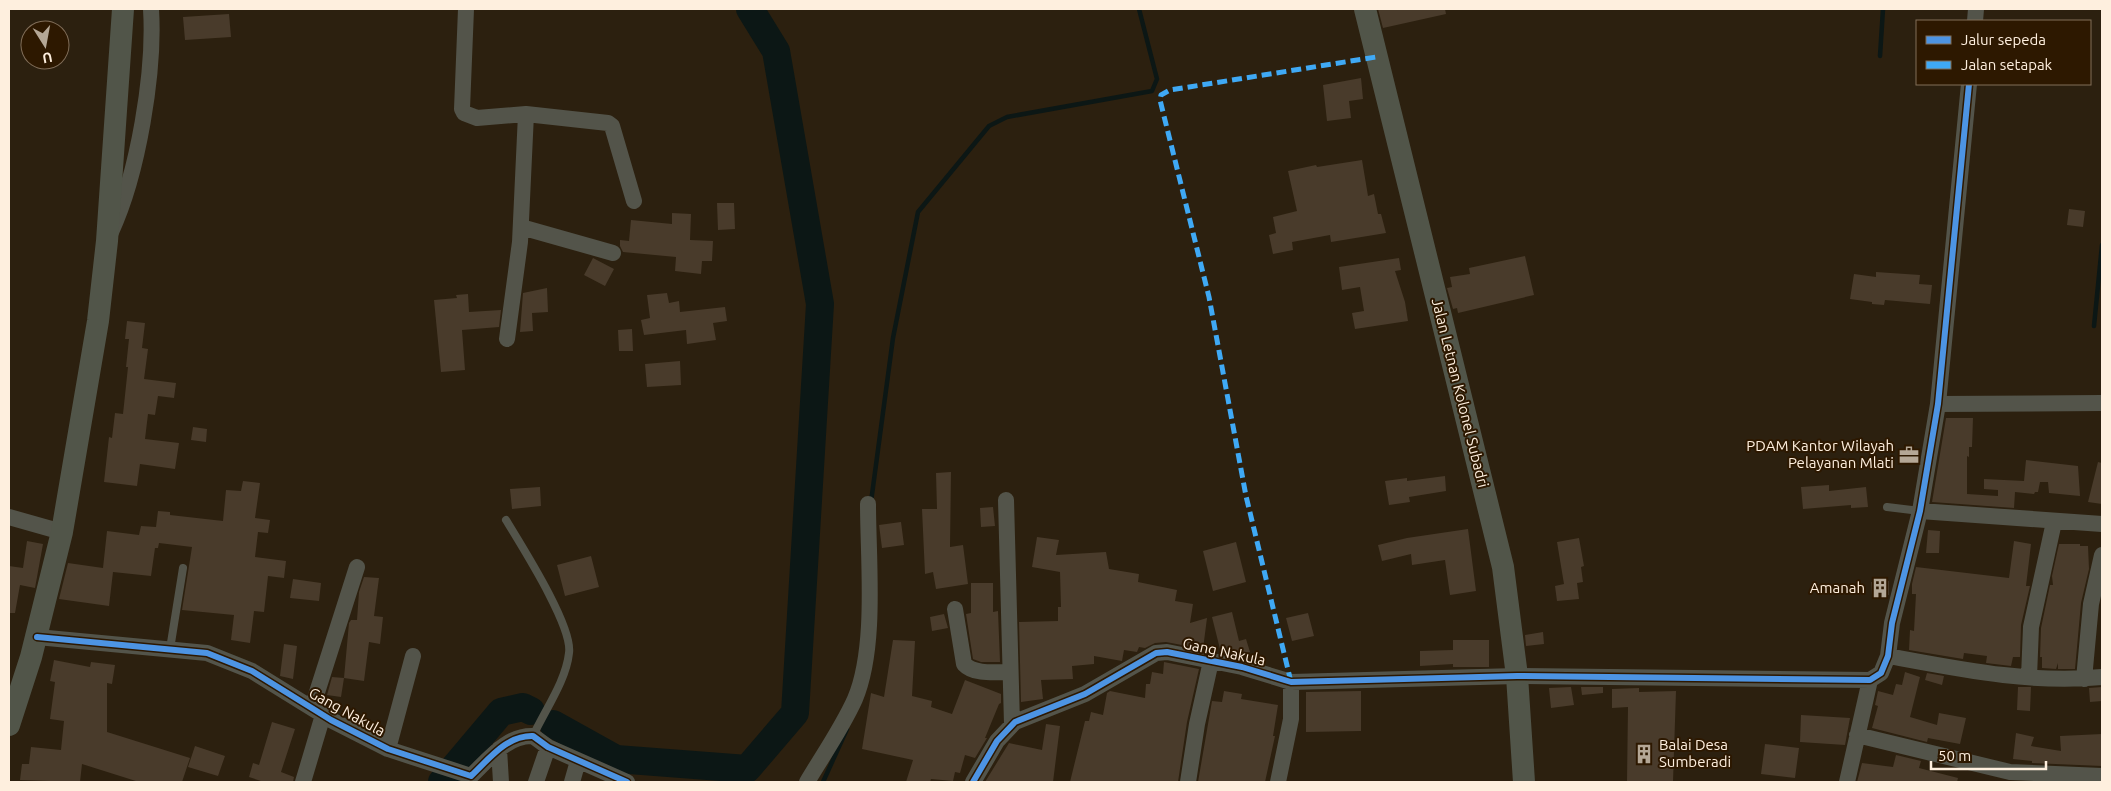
<svg xmlns="http://www.w3.org/2000/svg" width="2111" height="791" font-family="Ubuntu,sans-serif">
<rect width="100%" height="100%" fill="#2c200f"/>
<g fill="none" stroke-linecap="round" stroke-linejoin="round">
<path stroke="#0c1715" stroke-width="4.5" d="M1880,56L1883,9
M2094,326L2102,245
M871,502L893,338L918,212L989,126L1007,117L1152,91L1157,79L1139,9
M823,782L847,729"/>
<path stroke="#0c1715" stroke-width="28" d="M553,724L616,759L747,769L795,713L820,304L776,51L750,9
M442,782L501,712L523,707L531,711"/>
</g>
<path fill="#493b2b" d="M1378,9H1445L1446,14L1383,28Z
M229,14L231,37L185,40L183,17Z
M1361,78L1363,99L1349,101L1351,118L1327,121L1323,85Z
M1362,160L1368,196L1374,194L1378,214H1381L1386,233L1331,242L1330,235L1292,242L1293,250L1273,254L1269,235L1276,233L1273,217L1297,211L1288,171L1316,165L1317,167Z
M717,203H734L735,229L718,230Z
M2069,209L2085,211L2083,227L2067,225Z
M672,213L691,214L690,240L713,241L712,261H702L701,274L675,271L676,257L623,252L620,246V240L629,241L631,220L672,224Z
M1525,256L1534,295L1458,313L1457,308L1453,309L1447,288L1452,287L1450,277L1470,274L1469,268Z
M593,258L614,269L605,286L584,275Z
M1399,258L1401,270L1395,271L1405,302L1408,321L1355,329L1352,313L1364,311L1360,287L1342,290L1339,267Z
M1876,272L1920,275L1919,284L1932,285L1930,304L1885,300L1884,305L1872,304V302L1850,299L1854,274L1876,277Z
M547,288L548,312L532,313L533,331L520,332L523,293Z
M667,293L669,303L679,301L680,312L725,307L727,321L713,323L716,340L687,344L686,330L644,335L641,320L650,318L647,295Z
M468,294L469,312L501,310L499,327L462,330L465,370L441,372L434,300L457,298L456,295Z
M127,321L145,323L142,348L148,349L144,379L176,383L174,398L158,396L155,415L148,414L145,439L179,443L175,469L140,464L137,486L104,482L109,437L112,438L115,413L123,414L128,367H126L129,339H125Z
M632,329L633,351H619L618,330Z
M680,361L681,385L647,387L645,364Z
M1946,418H1973L1972,447H1969V457L1967,456V494L1998,496V490L1984,489V479L2024,481L2026,460L2078,466L2080,496L2049,493L2048,482H2040L2038,492H2035L2034,494L2015,492L2014,508L1932,502Z
M193,427L207,429L206,442L191,440Z
M2098,462L2102,463V504L2088,502Z
M951,472L950,547L963,545L968,584L936,589L933,572L925,574L922,509H937L936,473Z
M1445,476L1446,491L1409,497L1410,502L1389,505L1385,481L1407,478V481Z
M243,481L260,483L255,518L270,520L268,533L258,532L255,557L286,561L284,578L268,576L264,612L254,611L250,643L231,640L234,615L182,610L192,547L159,543L158,548H155L151,576L113,572L109,606L59,599L68,563L103,568L107,531L139,535L141,526L156,527L158,511L170,512V515L223,521L226,490L241,491Z
M1829,485V491L1866,487L1868,507L1851,508V505L1803,509L1801,487Z
M540,487L541,506L512,509L510,489Z
M993,507L995,526L981,527L980,508Z
M901,522L904,545L882,548L879,525Z
M1468,529L1476,591L1450,595L1445,560L1412,565L1411,554L1382,561L1378,545L1407,538Z
M1928,530L1940,531L1939,553H1926Z
M1037,537L1059,540L1056,555L1106,552L1109,569L1139,574L1138,582L1177,590L1175,601L1193,604L1190,623L1207,618L1203,649L1166,642L1155,643L1145,648L1139,647L1137,652L1124,650L1122,661L1094,656V664L1072,666L1073,679L1041,680L1043,699L1021,702L1019,622L1058,621V607H1061L1060,572L1032,567Z
M1579,538L1584,566L1581,567L1583,582L1577,583L1579,599L1557,601L1555,586L1564,584L1557,542Z
M27,541L43,544L35,588L20,585L15,613H9V566L23,568Z
M2014,541L2031,544L2026,586H2030L2021,625L2020,657H2013L2011,666L1986,663L1987,656L1964,653L1963,659L1909,650L1910,630L1914,631L1916,594H1912V584L1916,567L2009,578Z
M1236,542L1246,582L1213,591L1203,551Z
M2059,544H2080V546H2088L2089,569L2081,603L2075,669H2058V663L2056,669L2042,668V657H2040L2041,628L2050,585H2053L2052,576Z
M591,556L599,587L565,596L557,565Z
M364,577L379,578L374,616L383,617L380,644L369,642L364,681L344,678L349,623L351,620H357L359,592Z
M293,579L321,583L319,601L290,598Z
M1889,581V595H1872L1871,582Z
M971,583H993V612L998,611L1000,662H981L973,659L966,614L971,613Z
M1232,612L1239,641L1246,639L1250,652L1237,656L1221,653L1212,617Z
M1308,613L1314,636L1292,641L1286,618Z
M944,614L948,628L932,631L930,617Z
M1543,632L1544,644L1526,646L1525,635Z
M893,640L915,641L912,696L932,701L931,707L952,714L965,680L1001,694V703L999,704L985,738H987L975,758L965,755L960,773L955,772L953,781L931,779L930,782H906L913,760L862,749L871,693L884,697Z
M1453,640H1489V667H1453V664L1420,666V651L1453,650Z
M284,644L297,646L293,679L280,676Z
M54,660L90,667L91,662L115,665L112,684L107,683V732L190,758L182,782H139L82,764L80,782L20,780L22,764H29L31,747L61,750L64,721L50,719L55,682L50,681Z
M1164,662L1199,669L1187,722L1178,782H1070L1085,721H1089L1091,712L1103,715L1107,693L1110,691L1145,698L1146,684H1150L1152,672L1163,674Z
M1905,672L1920,677L1910,717L1937,725L1939,713L1966,718L1960,744L1928,738L1927,742L1872,728L1878,706L1875,705L1878,691L1893,695L1896,684L1902,685Z
M1927,673L1944,676L1942,685L1925,680Z
M332,677L344,678L341,697L327,695Z
M1571,687L1574,705L1551,708L1549,688Z
M1581,687H1603V693L1582,695Z
M2018,687H2031L2030,711L2017,710Z
M2102,687V701L2090,702L2089,688Z
M1639,688V692L1676,691L1673,782H1627L1628,707L1612,708V689Z
M1224,691L1242,694L1241,699L1278,705L1273,736H1275L1265,782H1198L1212,701L1222,702Z
M1361,691V731L1306,732V692Z
M1801,715L1850,718L1845,745L1800,742Z
M272,722L295,729L281,772L294,777L293,782H264L249,777L253,763L259,765Z
M1046,724L1060,726L1053,782H985L1009,743L1042,750Z
M2016,733L2034,737L2031,746L2061,751L2060,736L2102,734V766L2032,763V761L2013,759Z
M1765,744L1799,748L1795,778L1761,774Z
M195,746L225,756L218,776L188,767Z
M1896,755L1921,761L1919,768L1958,778L1957,782H1857L1862,763L1893,767Z"/>
<g fill="none" stroke-linecap="round" stroke-linejoin="round">
<path stroke="#53544a" stroke-width="8" d="M1887,507L1920,511
M506,520C521,545 573,626 569,653C566,681 545,710 533,736
M170,649L183,568"/>
<path stroke="#53544a" stroke-width="16" d="M466,9L462,109L464,113L477,118L526,114L608,123L612,126L634,201
M1975,21L1976,9
M521,227L613,253
M111,232C138,174 155,72 151,9
M507,339L520,242L526,114
M1938,404L2102,403
M1006,500L1012,724
M1920,511L2102,524
M9,517L62,532
M955,609L964,664C974,675 996,672 1010,672
M37,637L207,653L252,671L331,720L388,749L471,776C489,759 507,735 533,736L548,747L627,782
M1888,656C1959,669 2030,684 2102,677
M2029,677L2031,627L2054,522
M2084,679L2091,604L2102,555
M312,708L357,567
M1857,735L2010,772L2102,776
M388,749L413,656
M499,749L501,782
M303,782L323,715
M536,782L548,747
M572,782L578,761
M807,782C823,755 842,728 855,699C877,647 868,561 868,504
M973,782L997,741L1015,722L1085,694L1156,653L1167,652L1242,667L1291,682L1517,676L1870,680L1881,673L1888,656L1892,623L1920,511L1938,404L1969,84
M1188,782L1197,724L1211,661
M1278,782L1291,719V682
M1847,782L1870,680"/>
<path stroke="#515549" stroke-width="22" d="M1365,9L1503,567L1517,676L1524,782
M9,725L31,657L62,532L98,321L107,241L123,9"/>
<path stroke="#3fa9f5" stroke-width="5" stroke-dasharray="10 5" stroke-linecap="butt" d="M1291,682L1246,496L1209,297L1160,100L1161,95L1170,90L1376,57"/>
<defs>
<path id="cycleway" d="M37,637L207,653L252,671L331,720L388,749L471,776C489,759 507,735 533,736L548,747L627,782
M973,782L997,741L1015,722L1085,694L1156,653L1167,652L1242,667L1291,682L1517,676L1870,680L1881,673L1888,656L1892,623L1920,511L1938,404L1969,84"/>
</defs>
<use href="#cycleway" stroke="#2d1800" stroke-width="9"/>
<use href="#cycleway" stroke="#4d94e3" stroke-width="6"/>
</g>
<defs>
<symbol id="office-bare" viewBox="-9 -9 18 18"><path d="M-6-3h4V-5.5h4V-3h4V5H-6ZM-1-4.5V-3h2v-1.5ZM-6 0V1H6V0Z" fill="#b4a796" stroke="#2d1800" stroke-width="2.5" paint-order="stroke"/></symbol>
<symbol id="building-bare" viewBox="-9 -9 18 18"><path d="M-4-6H4V6H1V3H-1V6H-4ZM-2.5-4.3h1.7v1.8h-1.7ZM.8-4.3h1.7v1.8H.8ZM-2.5-1h1.7V.8h-1.7ZM.8-1h1.7V.8H.8Z" fill="#b4a796" stroke="#2d1800" stroke-width="2.5" paint-order="stroke"/></symbol>
</defs>
<g fill-rule="evenodd">
<use href="#office-bare" x="1895" y="441" width="28" height="28"/>
<use href="#building-bare" x="1866" y="574" width="28" height="28"/>
<use href="#building-bare" x="1630" y="740" width="28" height="28"/>
</g>
<g text-anchor="middle" stroke-width="4" stroke-linejoin="round" paint-order="stroke">
<g font-size="15" fill="#feefde" stroke="#2d1800">
<text transform="translate(1460 393) rotate(76)" y="5">Jalan Letnan Kolonel Subadri</text>
<text transform="translate(1224 652) rotate(12)" y="5">Gang Nakula</text>
<text transform="translate(347 712) rotate(29)" y="5">Gang Nakula</text>
</g>
<g font-size="15" fill="#feefde" stroke="#2d1800" text-anchor="end">
<text x="1894" y="451">PDAM Kantor Wilayah<tspan x="1894" dy="17">Pelayanan Mlati</tspan></text>
<text x="1865" y="593">Amanah</text>
<text x="1659" y="750" text-anchor="start">Balai Desa<tspan x="1659" dy="17">Sumberadi</tspan></text>
</g>
</g>
<rect width="2111" height="791" fill="none" stroke="#feefde" stroke-width="20"/>
<rect x="1916" y="20" width="175" height="65" fill="#2d1800" stroke="#816e59"/>
<rect x="1926" y="36" width="25" height="8" fill="#4d94e3" stroke="#816e59"/>
<text x="1961" y="45" font-size="15" fill="#feefde">Jalur sepeda</text>
<rect x="1926" y="61" width="25" height="8" fill="#3fa9f5" stroke="#816e59"/>
<text x="1961" y="70" font-size="15" fill="#feefde">Jalan setapak</text>
<g transform="translate(45 45) rotate(169)"><circle r="24" fill="#2d1800" stroke="#816e59"/>
<path d="M0-4L9 19L0 12L-9 19Z" fill="#b4a796"/>
<text y="-8" font-size="14" font-weight="bold" text-anchor="middle" fill="#feefde">U</text>
</g>
<path d="M1931 761v8h115v-8" fill="none" stroke="#feefde" stroke-width="2.5"/>
<text x="1938" y="761" font-size="15" fill="#feefde" stroke="#2d1800" stroke-width="4" paint-order="stroke">50 m</text>
</svg>
